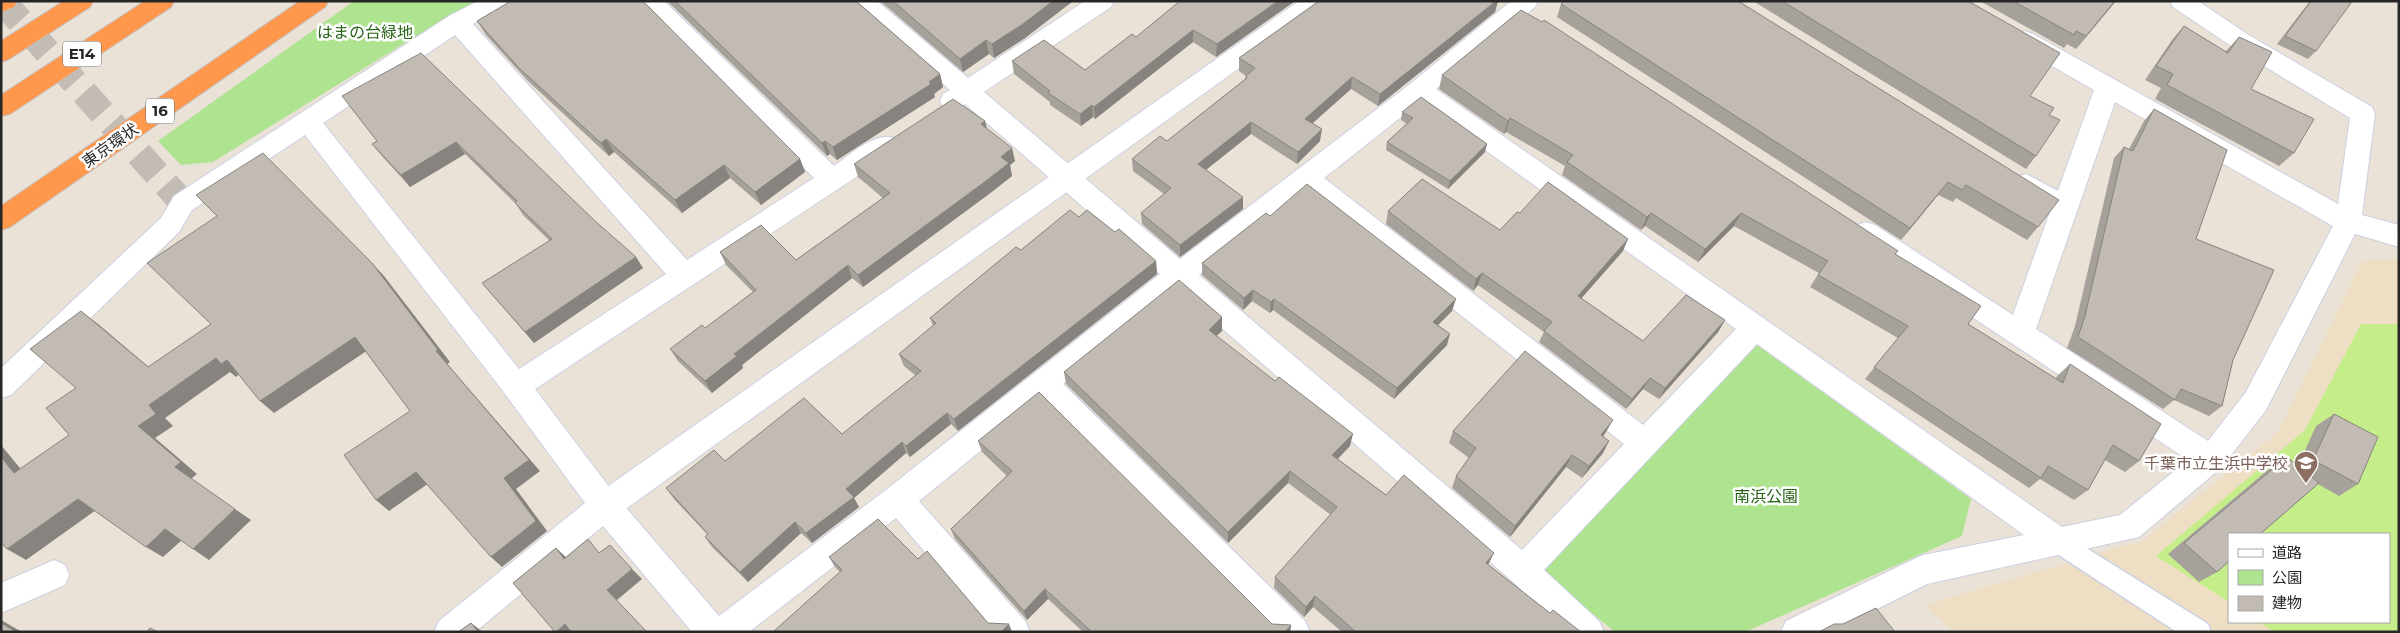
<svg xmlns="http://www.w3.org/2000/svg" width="2400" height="633" font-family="Montserrat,'Noto Sans JP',sans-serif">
<rect width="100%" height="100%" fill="#eae1d7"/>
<path fill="#eedfc4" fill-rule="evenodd" d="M2399,259V632H1954L1925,605L2144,540L2277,433L2362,261ZM2229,534H2389V622H2229Z"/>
<path fill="#aee490" d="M354,1H479L455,12L213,162L181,165L158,141Z
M1753,342L1971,499L1962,536L1745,632H1615L1535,567Z"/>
<path fill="#c5ed8a" d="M2361,324H2399V632H2275L2259,622H2389V534H2229V602L2156,556L2305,430Z"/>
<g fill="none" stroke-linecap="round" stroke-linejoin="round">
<path stroke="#c3bcb4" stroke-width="27" stroke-dasharray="27 14" stroke-linecap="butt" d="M2,1L183,203"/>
<defs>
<path id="lane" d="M2059,531L2208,624L2211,632H2177L2051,550L2047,542L2051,534Z"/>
<path id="street" d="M478,1H510L507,7L473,24L687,260L814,178L638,1H664L834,166C850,155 874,132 894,138L898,145L894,152L535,389L616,496L719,616L887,489L1160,274L965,104L952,110L943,108L940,101L943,94L950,90L854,7L851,1H877L968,78L1085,1H1114L1111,7L984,92L1180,259L1410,84L1511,1H1538L1535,7L1436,89L2062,527L2120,515L2188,460L1857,241L1853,233L1857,225L1866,222L1875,225L2013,315L2050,212L2017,191L2013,184L2017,177L2026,174L2058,191L2094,90L2017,46L2013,40L2017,34L2025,31L2033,34L2338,204L2350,118L2231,46L2173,7L2170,1H2198L2247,34L2372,107L2375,114L2362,215L2399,225V247L2355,234L2266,410L2221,468L2139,537L1927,584L1831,632H1781L1786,621L1912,560L1923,555L2024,535L1757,344L1544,570L1599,621L1604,632H1565L1512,581L1179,291L1063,384L1305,621L1310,632H1272L1042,401L919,501L1025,621L1030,632H993L896,518L749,632H692L603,526L475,632H434L439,621L585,503L506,395L305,135L192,210L179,232L11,395L1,398V368L161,218L174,196L449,16ZM455,35L666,274L519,369L323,123ZM2115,102L2333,226L2246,392L2208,441L2036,329ZM1419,103L1736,329L1643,425L1324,178ZM1305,192L1624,444L1522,550L1199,275Z
M54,560L65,565L69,575L65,585L1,613V583Z"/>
<path id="secondary" d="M1299,1H1327L1324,7L616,516L605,520L594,516L590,506L594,496Z"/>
<path id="highway" d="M1,1H17L14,7L1,12Z
M64,1H93L90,7L9,59L1,62V41Z
M145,1H174L171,7L10,114L1,116V95Z
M300,1H328L325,7L10,227L1,230V206Z"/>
</defs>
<use href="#lane" stroke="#ccd0e1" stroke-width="3"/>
<use href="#street" stroke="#ccd0e1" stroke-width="2"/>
<use href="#secondary" stroke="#ccd0e1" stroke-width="2"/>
<use href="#highway" stroke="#c2c2c2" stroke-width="2"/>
<use href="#lane" fill="#fff" fill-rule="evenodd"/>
<use href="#street" fill="#fff" fill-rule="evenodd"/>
<use href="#secondary" fill="#fff" fill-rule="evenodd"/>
<use href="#highway" fill="#ff974d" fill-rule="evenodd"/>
</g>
<path fill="#a6a19b" d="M667,1H856L940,74L943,87L934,94L935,97L837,160L830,154L827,156Z
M880,1H1073L1025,38L994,58L989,54L963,72Z
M1295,1L1216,57L1193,42L1095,119L1093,117L1081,126L1050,105V102L1014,74L1012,61L1085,70L1136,37Z
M1319,1H1498L1495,12L1378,106L1351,89L1312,123L1320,141L1297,164L1251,134L1206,170L1243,209L1180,257L1142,224L1141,213L1164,194L1133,171L1132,159L1167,141L1245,79L1246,76L1239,71V58Z
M1738,1L2038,227L2027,240L1956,198L1953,202L1938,195L1901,240L1557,17L1561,4Z
M1753,1H1968L2030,96L2049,115L2036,156L2026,169Z
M1980,1H2115L2076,49L2067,44L2064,48Z
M2310,1H2348L2316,51L2308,59L2277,44Z
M477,21L800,159L805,172L761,205L730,178L682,213L614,152L609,156L528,81L486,35Z
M2184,26L2225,52L2239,37L2251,89L2294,153L2279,166L2155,99L2161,88L2145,80L2172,40Z
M421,53L643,268L534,343L482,283L550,241L523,215L516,204L465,154L410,187L382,156L372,144L377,141Z
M1442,75L1896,254L1968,324L2056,379L2057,376L2070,364L2139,461L2125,472L2105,460L2088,490L2074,500L2040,479L2029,488L1865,379L1898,338L1810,287L1819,273L1734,226L1698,262L1645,226L1641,230L1562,175L1565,166L1506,132L1504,134L1439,89Z
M2154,109L2196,239L2233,360L2222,406L2209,416L2174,400L2163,409L2067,348L2075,326L2114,158L2124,147L2129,149L2144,121Z
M1402,112L1485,152L1448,189L1386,150L1387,142L1407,124L1401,120Z
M985,121L987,129L1015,161L1010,165L1012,176L989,194L863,287L852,278L742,365L743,368L712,393L678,361L670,349L705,328L753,292L726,265L720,252L796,260L883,198L858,177L854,164Z
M1388,211L1500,230L1520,213L1623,251L1581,298L1643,341L1725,320L1718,332L1659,399L1643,389L1626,409L1539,342L1544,332L1478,285L1473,291L1386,224Z
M1270,216L1452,311L1438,325L1447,345L1394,399L1273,310L1270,313L1252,301L1243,310L1202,275V263Z
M1079,217L1115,232L1156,261L1157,274L958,431L951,424L910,457L906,453L854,498L859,507L812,543L801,533L748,582L712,547L705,537L707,534L674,499L666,488L725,461L842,434L916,376L904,366L899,354L933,326L930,318L1021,250Z
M1222,331L1216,336L1350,446L1338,459L1386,495L1489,563L1488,565L1550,613L1581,632H1342L1313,607L1304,617L1274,588L1275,577L1331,515L1288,483L1228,543L1066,384L1064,372Z
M2334,414L2358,484L2339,496L2318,484L2217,572L2199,582L2168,554L2269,469L2287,457L2298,466L2316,426Z
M1453,431L1606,432L1603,437V453L1582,478L1566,467L1510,537L1452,488L1456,476L1469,458L1449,443Z
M978,441L1272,624L1291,625L1290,632H1083L1048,599L1027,620L955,539L951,529L1007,476L982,452Z
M829,557L918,559L988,623L840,572L835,567Z"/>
<path fill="#87837e" d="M1053,1H1073L1025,38L994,58L992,44Z
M1278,1H1295L1216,57L1217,44Z
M1496,1H1498L1495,12L1378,106L1380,94Z
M2115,1H2116L2076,49L2086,36Z
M1193,30V42L1095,119L1094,107Z
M986,40L989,54L963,72L960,59Z
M940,74L943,87L934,94L935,97L837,160L833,147Z
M1352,77L1351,89L1304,131L1305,119Z
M1092,105L1093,117L1081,126L1080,114Z
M1510,118L1506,132L1504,134L1508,121Z
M985,121L988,134L981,124Z
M1251,122V134L1198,176V164Z
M1322,129L1320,141L1297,164L1298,152Z
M606,139L614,152L609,156L601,143Z
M825,141L830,154L827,156L822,143Z
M456,142L465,154L410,187L401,175Z
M1487,144L1485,152L1448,189L1450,181Z
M1012,148L1015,161L1010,165L1012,176L989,194L863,287L858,275Z
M800,159L805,172L761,205L755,192Z
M724,165L730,178L682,213L675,200Z
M1948,182L1938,195L1901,240L1910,228Z
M1243,197V209L1180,257V245Z
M1651,213L1645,226L1641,230L1647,217Z
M1741,213L1734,226L1698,262L1705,249Z
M1628,239L1623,251L1573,308L1578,296Z
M636,257L643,268L534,343L525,332Z
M1156,261L1157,274L958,431L954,419Z
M372,263L384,276L450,362L447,364L540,471L516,489L547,531L502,567L491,557L504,478L436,351Z
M848,265L852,278L742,365L743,368L712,393L705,381L734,354Z
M1482,273L1478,285L1473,291L1476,279Z
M1253,290L1252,301L1243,310L1244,298Z
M1274,299L1273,310L1270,313L1271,302Z
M1456,299L1452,311L1430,333L1433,322Z
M81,311L98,324L164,380L148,367Z
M1222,317V331L1209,343V330Z
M1725,320L1718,332L1659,399L1665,388Z
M1450,334L1447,345L1394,399L1397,388Z
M355,337L368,350L274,413L260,401Z
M216,358L227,360L242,372L236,377L230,372L165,418L173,426L155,438L197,474L191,479L175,467L138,426L149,405Z
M1650,378L1643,389L1626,409L1632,399Z
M947,413L951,424L910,457L906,446Z
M1613,420L1606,432L1594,447L1601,435Z
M1353,434L1350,446L1330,466L1332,455Z
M1609,441L1603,453L1582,478L1589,466Z
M902,442L906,453L854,498L859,507L812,543L806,533L846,489Z
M1,445L33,484L14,473L1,457Z
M1572,455L1566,467L1510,537L1515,526Z
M1290,471L1288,483L1228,543V532Z
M416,472L429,483L389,511L376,500Z
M78,499L96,510L26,560L7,549Z
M235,509L251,520L209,560L193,549Z
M795,522L801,533L748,582L740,572Z
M165,529L182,540L163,557L146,547Z
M556,548L567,558L564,559Z
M1494,553L1489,563L1481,573L1486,563Z
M632,569L642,579L617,600L607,590Z
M1045,589L1048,599L1027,620L1024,611Z
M1315,596L1313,607L1304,617L1306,607Z
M1,620L22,632H16L1,623Z
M471,623L483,632H478Z
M565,624L573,632H556Z
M1009,624L1012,632H1001Z
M1291,625L1290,632H1285Z"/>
<path fill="#c1bbb4" stroke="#87837e" d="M511,1H643L800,159L755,192L724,165L675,200L606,139L601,143L519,68L477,21Z
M675,1H856L940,74L929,82L931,84L833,147L825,141L822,143Z
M893,1H1053L1023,24L992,44L986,40L960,59Z
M1180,1H1278L1217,44L1193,30L1094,107L1092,105L1080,114L1048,93L1050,91L1012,61L1044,40L1085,70L1132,34L1136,37Z
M1319,1H1496L1380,94L1352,77L1305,119L1322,129L1298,152L1251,122L1198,164L1243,197L1180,245L1141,213L1171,188L1132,159L1160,136L1167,141L1247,78L1246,76L1255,68L1239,58Z
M1564,1H1738L2059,200L2038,227L1966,185L1962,190L1948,182L1910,228L1561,4Z
M1782,1H1968L2060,53L2030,96L2054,108L2049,115L2060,120L2036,156Z
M2013,1H2115L2086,36L2076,31L2074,35Z
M2311,1H2348L2351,3L2316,51L2285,36Z
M1521,10L1542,22L1544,20L1898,251L1895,254L1981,306L1968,324L2063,383L2070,364L2161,424L2139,461L2113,445L2088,490L2048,466L2041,478L1874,367L1908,326L1818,275L1828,261L1741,213L1705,249L1651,213L1647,217L1567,162L1573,155L1510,118L1508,121L1442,75Z
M2184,26L2228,53L2239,37L2272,52L2251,89L2314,119L2294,153L2167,85L2173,74L2156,66Z
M421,53L595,221L636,257L525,332L482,283L552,239L515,203L517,201L456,142L401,175L372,144L377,141L342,96Z
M1421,97L1487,144L1450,181L1387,142L1413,118L1402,112Z
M953,99L985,121L981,124L1012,148L1001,157L1009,163L986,181L858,275L848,265L734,354L737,356L705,381L670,349L702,325L705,328L756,290L720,252L761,225L796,260L890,193L854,164Z
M2154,109L2227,150L2196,239L2274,270L2233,360L2222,406L2181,389L2175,400L2078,337L2085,316L2124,147L2133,151Z
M263,153L372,263L438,350L436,351L529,460L504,478L536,521L491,557L416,472L376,500L344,455L410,411L355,337L260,401L227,360L221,364L216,358L149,405L156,414L138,426L181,462L175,467L235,509L193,549L165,529L146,547L78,499L7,549L1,542V457L14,473L69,435L46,408L76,388L30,349L81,311L148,367L211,324L147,263L217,216L196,195Z
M1422,179L1500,230L1517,212L1520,213L1548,182L1628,239L1578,296L1643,341L1686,295L1725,320L1665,388L1650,378L1632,399L1544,331L1552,322L1482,273L1476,279L1388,211Z
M1307,184L1456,299L1433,322L1450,334L1397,388L1274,299L1271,302L1253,290L1244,298L1202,263L1266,213L1270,216Z
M1070,210L1079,217L1087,210L1115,232L1119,229L1156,261L954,419L947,413L906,446L902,442L846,489L854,497L806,533L795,522L740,572L705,537L708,534L666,488L714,450L725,461L804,398L842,434L921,371L899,354L936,323L930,318L1016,247L1021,250Z
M1179,280L1222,317L1209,330L1275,381L1279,377L1353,434L1332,455L1386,495L1404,475L1494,553L1486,563L1550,613L1553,610L1581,632H1356L1315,596L1306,607L1275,577L1337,507L1290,471L1228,532L1064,372Z
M1525,351L1613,420L1601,435L1609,441L1589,466L1572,455L1515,526L1456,476L1476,448L1453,431Z
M1039,392L1272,624L1291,625L1285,632H1092L1045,589L1024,611L951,529L1012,471L978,441Z
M2334,414L2378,437L2358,484L2313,460Z
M2287,457L2319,483L2260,534H2229V561L2217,572L2184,543Z
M878,519L918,559L927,551L988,623L1009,624L1001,632H773L842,570L829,557Z
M588,539L599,553L610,545L632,569L607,590L647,632H571L565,624L556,632H555L513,583L556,548L564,559Z
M1876,608L1895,632H1819L1834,624H1843Z
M1,623L16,632H1Z
M471,623L478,632H458Z
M150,628L158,632H147Z"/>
<defs>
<symbol id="school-pin" viewBox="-11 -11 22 30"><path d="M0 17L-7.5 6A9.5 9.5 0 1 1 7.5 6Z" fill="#8d6e63" stroke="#fff"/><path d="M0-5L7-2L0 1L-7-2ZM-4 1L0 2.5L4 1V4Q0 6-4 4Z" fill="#fff"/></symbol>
</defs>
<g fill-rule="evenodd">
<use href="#school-pin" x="2292" y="449" width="28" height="38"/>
</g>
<g text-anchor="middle" stroke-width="5" stroke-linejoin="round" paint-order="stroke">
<g fill="#fff" stroke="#676767" stroke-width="1">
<rect x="63" y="41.5" width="38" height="25" rx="4"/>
<rect x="146" y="98.5" width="28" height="25" rx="4"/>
</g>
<g font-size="15" font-weight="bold" fill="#262626">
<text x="82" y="59">E14</text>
<text x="160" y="116">16</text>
</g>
<g font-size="16" fill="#286416" stroke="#fff">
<text x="365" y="38">はまの台緑地</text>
<text x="1766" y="502">南浜公園</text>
</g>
<g font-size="16" fill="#262626" stroke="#fff">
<text transform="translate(110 145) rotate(-35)" y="6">東京環状</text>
</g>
<g font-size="16" fill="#785e54" stroke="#fff" text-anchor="end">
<text x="2288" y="469">千葉市立生浜中学校</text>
</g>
</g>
<rect width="2400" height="633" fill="none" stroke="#262626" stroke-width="5"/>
<rect x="2228" y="533" width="162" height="90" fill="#ffffff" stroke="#a8a8a8"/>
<rect x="2238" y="549" width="25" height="8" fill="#ffffff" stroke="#a8a8a8"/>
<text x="2272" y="558" font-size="15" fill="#262626">道路</text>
<rect x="2238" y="570" width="25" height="15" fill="#aee490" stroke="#a8a8a8"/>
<text x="2272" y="583" font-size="15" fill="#262626">公園</text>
<rect x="2238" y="596" width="25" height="15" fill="#c1bbb4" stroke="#a8a8a8"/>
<text x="2272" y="608" font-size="15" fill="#262626">建物</text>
</svg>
